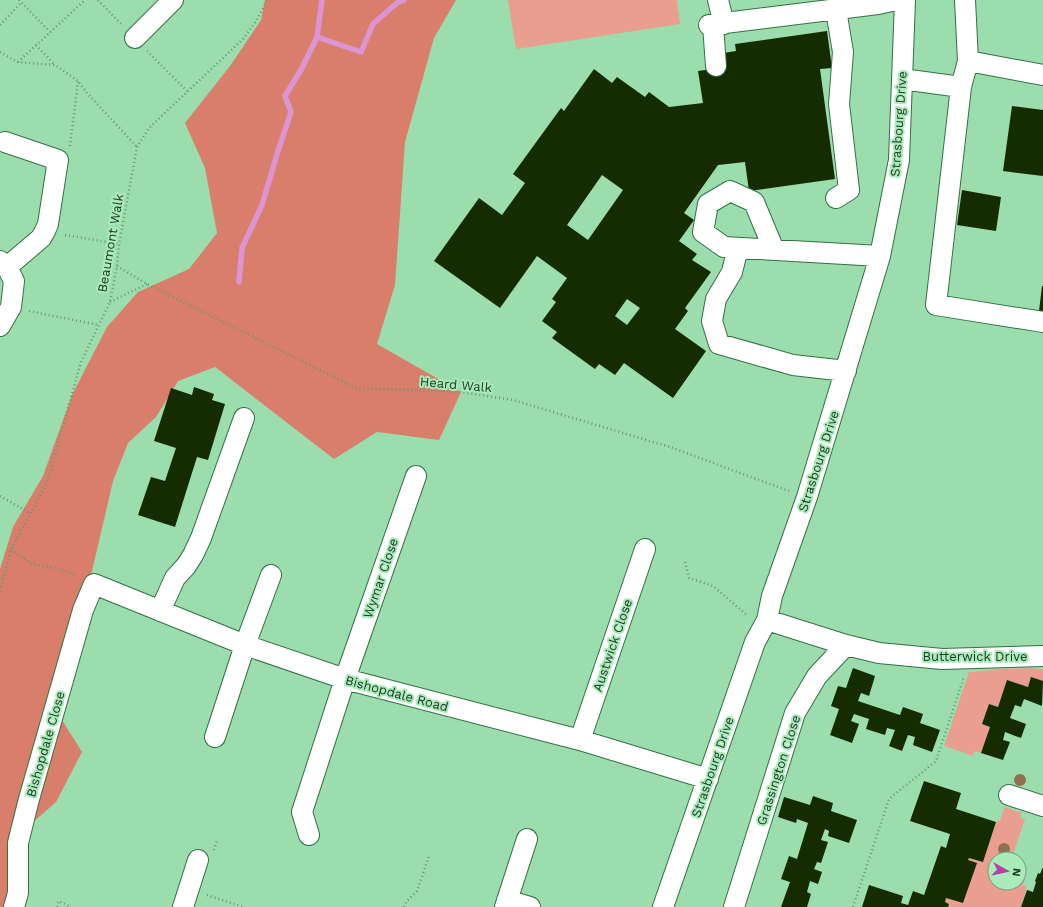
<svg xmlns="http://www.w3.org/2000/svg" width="1043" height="907" font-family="'Work Sans',sans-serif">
<rect width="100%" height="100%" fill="#9cddad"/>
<path fill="#e99e8f" d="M508,0H677L680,24L516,49Z
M1031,668L1043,669V681L1032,678L1028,687L1007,680L998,707L989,704L990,727L981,753L975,751L973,756L944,746L969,672L1000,669Z
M1005,807L1022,813L1020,818L1025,819L1012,857L1015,859H995V883H1019V876L1025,878L1023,885L1027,887L1021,907H948L949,904L945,902L946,898L963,903L976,863L968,860L969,858L983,862L996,822L1000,820Z"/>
<path fill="#da7e6c" d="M265,0H456L434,38L405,142L395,285L377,344L461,392L439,440L377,432L334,459L215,367L178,381L156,417L128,443L113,481L83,610L62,720L82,752L56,802L23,831L5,907H0V569L13,527L43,476L72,395L107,327L138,292L189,269L217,233L205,168L185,123L230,66L261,20Z"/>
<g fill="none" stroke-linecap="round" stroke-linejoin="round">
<path stroke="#dd94d2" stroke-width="5.5" d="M317,37L361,52L373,24L397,3L404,0
M239,282L242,248L262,205L278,151L291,112L285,96L302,68L317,37L322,0"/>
</g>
<path fill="#152b00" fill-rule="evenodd" d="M827,31L832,68L820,69L835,179L749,191L745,162L718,165L684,213L694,220L679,241L697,254L692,260L711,272L685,308L688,311L675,329L706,351L673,398L624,363L615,375L599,364L595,369L552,338L557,332L542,321L556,302L552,299L567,278L537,256L500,308L434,261L479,198L502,215L525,183L513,174L561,108L564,111L594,69L612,83L617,77L645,97L649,92L669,107L703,103L698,71L726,67L724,53L736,51L735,44ZM602,175L623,190L588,240L567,225ZM627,299L640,308L627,325L615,316Z
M1012,106L1043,110V176L1003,171Z
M962,190L1001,197L996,231L957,225Z
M1042,286H1043V311H1039Z
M194,387L214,394L212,400L225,404L208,460L197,457L175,527L138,515L151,477L165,481L176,448L154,441L171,388L192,395Z
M853,668L875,676L869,696L861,693L858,701L900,715L903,707L923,714L920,723L940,730L932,752L913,745L915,737L908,735L902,751L889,746L895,730L887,728L885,735L866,729L869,719L854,714L851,721L859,724L852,743L830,735L839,709L831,706L838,686L846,688Z
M1031,677L1043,681L1042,706L1024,699L1021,707L1015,705L1010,718L1026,724L1021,738L1005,732L1003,740L1010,742L1003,760L981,753L990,727L982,724L989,704L998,707L1007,680L1028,687Z
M924,781L961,793L956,809L996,822L983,862L969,858L968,860L977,863L963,903L946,898L945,902L949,904L948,907H862L869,885L903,896L901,903L908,905L913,891L924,895L941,846L946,848L950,834L910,821Z
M813,796L833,803L831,811L857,820L849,843L828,836L829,831L825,829L821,840L828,842L821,863L817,862L814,869L822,872L818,884L810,881L807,892L811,894L807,907H781L790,882L781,879L789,856L797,859L808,823L797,819L796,823L778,817L784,797L810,805Z
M1043,867V907H1021L1027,890L1033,892L1036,882L1035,881L1038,873L1040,874Z"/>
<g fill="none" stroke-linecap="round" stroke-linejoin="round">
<defs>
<path id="minor" d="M718,0L724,24
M965,0L968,61
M709,25L878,4L896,0
M713,25L716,66
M135,38L173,0
M902,79L961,87L968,61L1043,75
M961,87L936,305L1043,322
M5,142L58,160L48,224L45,231L41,238L7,267
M836,198L849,190L839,104L843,52L836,10
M738,248L732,272L716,299L712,321L719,344L793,365L846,371
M774,250L754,202L730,191L708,204L703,232L724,247L880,256
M0,261L7,267L14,281L11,307L0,326
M160,611L175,578L186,566L193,555L201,538L244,418
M767,620L846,645L879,653L942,659L1043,656
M215,737L245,645L271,575
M580,740L645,549
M1009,795L1043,806
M309,835L302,812L345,679L416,476
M507,900L530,907
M14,907L18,893V843L29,799L83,610L94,584L245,645L345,679L580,740L708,779
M183,907L198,860
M505,907L527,839
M663,907L755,642L767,620L772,596L807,497L880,256L899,160L905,0
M734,907L795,713L817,676L846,645"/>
</defs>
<use href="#minor" stroke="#327146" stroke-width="22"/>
<path stroke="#679874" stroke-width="2.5" stroke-dasharray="1 3" stroke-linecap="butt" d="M19,0L50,32
M98,0L121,24
M0,25L21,3
M36,45L55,65
M147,51L187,91
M0,52L17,62L55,65L78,81L87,93L137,147
M18,62L85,0
M70,146L78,81
M65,235L119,244
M117,266L147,284L356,388L461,392L513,400L670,447L789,491
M110,302L147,284
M29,311L99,325
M0,496L30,513
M11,550L33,564L61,569L76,576
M685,562L689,578L713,586L748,616
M0,591L11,550L47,483L81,362L110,302L117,266L119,244L137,147L149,128L243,39L257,20L267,0
M214,850L217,840
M207,895L243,907
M57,907L59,901L69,906V907
M404,907L406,902L417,891L429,856
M853,907L889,799L936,761L964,677"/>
<use href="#minor" stroke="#fff" stroke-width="20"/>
</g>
<g fill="#917151">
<circle cx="1020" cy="780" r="6"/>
<circle cx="1004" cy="849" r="6"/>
</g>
<g text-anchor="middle" stroke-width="4" stroke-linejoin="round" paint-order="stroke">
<g font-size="13" fill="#203b28" stroke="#a9ebb9">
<text transform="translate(898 124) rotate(-86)" y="5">Strasbourg Drive</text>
<text transform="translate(110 243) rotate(-80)" y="5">Beaumont Walk</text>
<text transform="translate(456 384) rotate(5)" y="5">Heard Walk</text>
<text transform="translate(818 461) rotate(-72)" y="5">Strasbourg Drive</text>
<text transform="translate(380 578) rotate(-71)" y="5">Wymar Close</text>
<text transform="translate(612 645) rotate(-71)" y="5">Austwick Close</text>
<text x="975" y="661">Butterwick Drive</text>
<text transform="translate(397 693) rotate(15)" y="5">Bishopdale Road</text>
<text transform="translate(45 744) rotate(-74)" y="5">Bishopdale Close</text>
<text transform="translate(712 767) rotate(-71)" y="5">Strasbourg Drive</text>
<text transform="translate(778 770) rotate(-72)" y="5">Grassington Close</text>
</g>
</g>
<g transform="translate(1007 871) rotate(98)"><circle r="19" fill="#a9ebb9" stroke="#72a57f"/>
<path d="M0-3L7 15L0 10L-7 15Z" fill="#af44a5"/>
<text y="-6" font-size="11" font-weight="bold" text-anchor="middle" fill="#203b28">N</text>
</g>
</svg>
